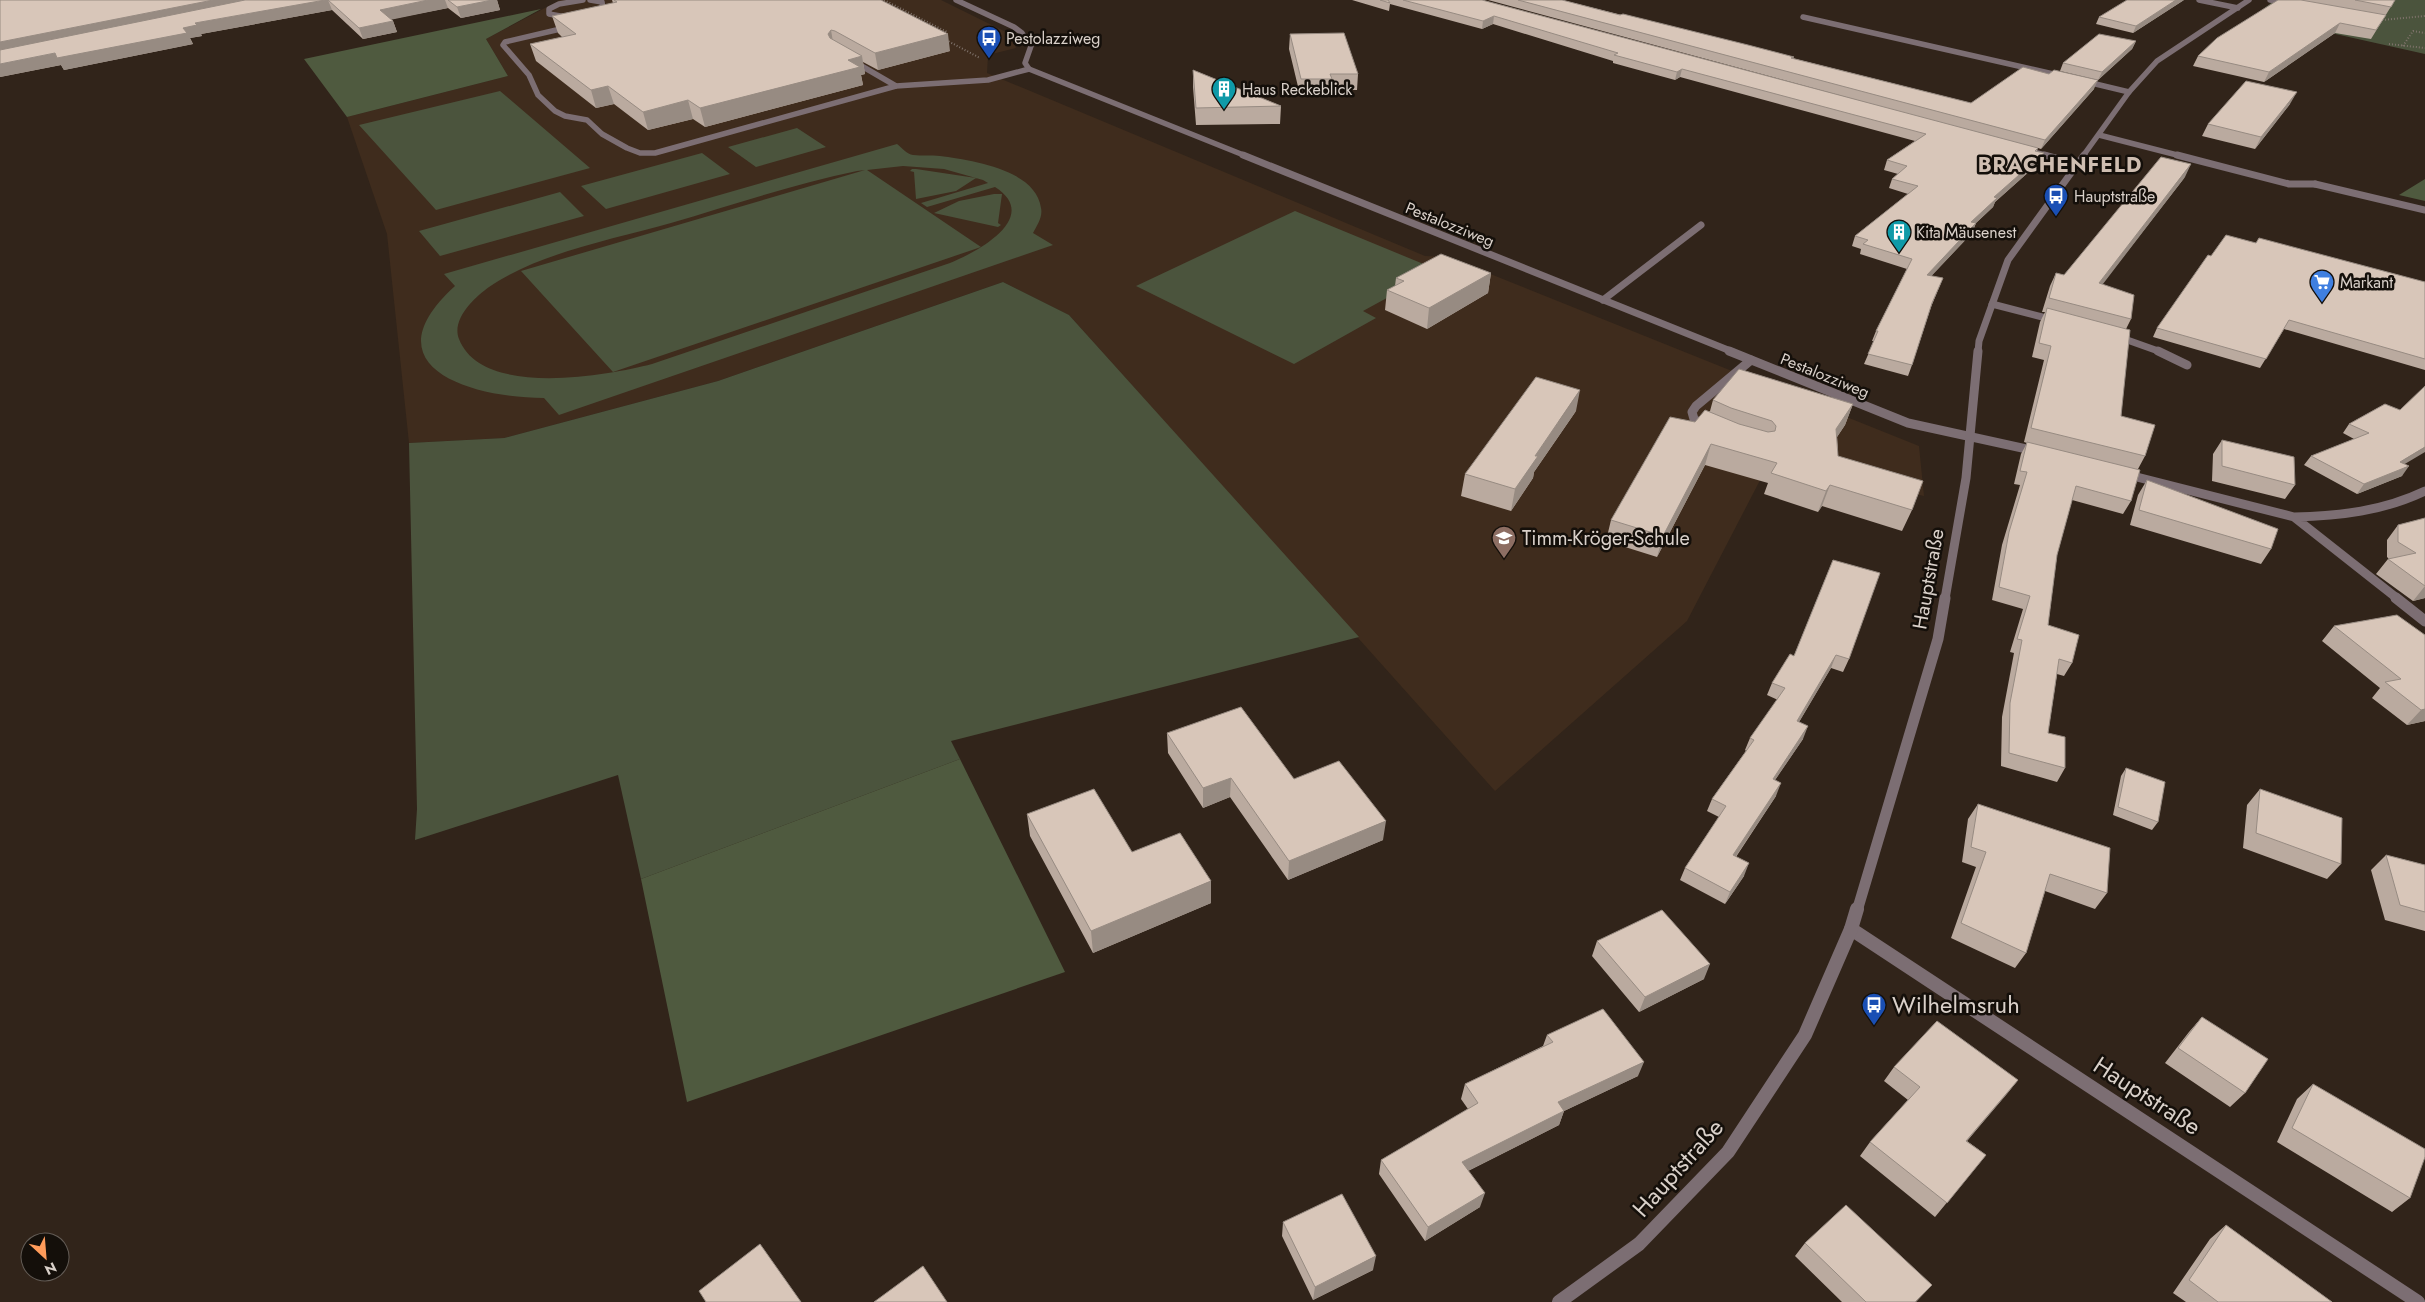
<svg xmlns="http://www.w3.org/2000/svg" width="2425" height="1302" font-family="Jost,sans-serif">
<rect width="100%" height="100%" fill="#31241a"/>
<path fill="#3f2c1d" d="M560,0H941L1010,34L1016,48L988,55L987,73L1425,256L1448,257L1919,446L1924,496L1770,461L1687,621L1495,791L1069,315L1003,282L718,381L504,438L409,443L387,234L347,117L508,76L486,39Z"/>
<path fill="#4b543d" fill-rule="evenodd" d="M2275,0H2425V54L2254,16Z
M500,91L590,168L436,210L359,125Z
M797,128L826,147L756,167L728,147Z
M897,144C902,148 907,154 913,155C922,156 931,155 940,156C970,160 1036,169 1041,208C1043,217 1037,225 1033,233L1053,245L559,415L544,398C472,398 366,367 455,286L444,274ZM903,166L944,169L983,180L988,183L921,203L927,207L995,187C1042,217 977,252 950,263L652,364C605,376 482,398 459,339C451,319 475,297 489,287C538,253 614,239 671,223C732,205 794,184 857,171L865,170L521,271L613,372L981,247L867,170Z
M702,153L730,174L606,209L581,186Z
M912,169H916L976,178L956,191L916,199L914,172L910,171Z
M560,192L584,216L440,256L419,231Z
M994,194H1002L998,223L1001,225L998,227L934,213L959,201Z
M1295,211L1438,270L1363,311L1376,318L1294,364L1136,286Z
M1003,282L1069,315L1359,637L951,741L960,759L641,879L618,775L415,840L417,809L409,443L504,438L718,381Z"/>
<path fill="#4f5a3f" d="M541,9L486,39L508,76L347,117L304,59Z
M2425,179V201L2399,195Z
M960,759L1065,972L687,1102L641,879Z"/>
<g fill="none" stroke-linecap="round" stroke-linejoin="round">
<path stroke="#7f736b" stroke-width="2" stroke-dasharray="1 2" stroke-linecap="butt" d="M884,0L947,32L943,33
M2382,20L2425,16
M946,40L980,58
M2389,44L2425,48
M2403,46L2413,31L2425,33"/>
<path stroke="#7c6e73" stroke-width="5.5" d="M590,0L602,2L603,9L595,13
M2199,0L2238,8
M2270,0L2288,3
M566,17L549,14V9L559,4L583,0
M1803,17L2062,76
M569,27L505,42L503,45L529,75L538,95L555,111L565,116L587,120L602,134L627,148L640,153H655L896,86L988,80L1029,69
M853,61L896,86
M2083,81L2129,92
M2099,135L2181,156"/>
<path stroke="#7c6e73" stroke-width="7" d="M2177,155L2289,184H2315
M1603,300L1701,225
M1992,304L2054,320
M2116,336L2161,352"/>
<path stroke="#7c6e73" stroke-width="9" d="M2158,351L2187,365
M1706,427L1694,419L1692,412L1696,406L1751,360"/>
<path stroke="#7c6e73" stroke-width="5.5" d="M956,0L1014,27L1022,33L1031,46L1025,63L1029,69L1246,156
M2030,151L2049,156"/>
<path stroke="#7c6e73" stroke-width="7" d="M1243,155L1733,352
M2044,155L2077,164
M2315,184L2425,210"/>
<path stroke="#7c6e73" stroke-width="9" d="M1729,351L1908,423L2036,451
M2125,474L2294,517L2398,599
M2294,517C2340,516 2383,511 2425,491"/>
<path stroke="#7c6e73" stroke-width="11" d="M2396,598L2425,621"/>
<path stroke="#7c6e73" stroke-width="14" d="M1851,929L2418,1302"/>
<path stroke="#7c6e73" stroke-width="5.5" d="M2083,156L2129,92L2157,61L2249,0"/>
<path stroke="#7c6e73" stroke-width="7" d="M1978,352L1979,341L2008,260L2084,155"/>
<path stroke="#7c6e73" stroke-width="9" d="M1945,599L1966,478L1978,351"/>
<path stroke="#7c6e73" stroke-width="11" d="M1857,911L1938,639L1945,598"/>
<path stroke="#7c6e73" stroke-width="14" d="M1559,1302L1639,1244L1728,1152L1805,1035L1851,929L1857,909"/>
</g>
<path fill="#baaa9f" d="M0,0H497L500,10L461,18L448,8L391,19L393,21L397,32L363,39L332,10L201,34L202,36L190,38L193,44L64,70L61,65L0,77Z
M612,0H881L950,51L878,70L863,62L865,74L861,75L863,85L705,127L693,119L648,130L614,104L596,108L536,61L530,44L562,37L558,33L552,16L613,3Z
M1352,0H1482L1898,111L1488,0H1562L1971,103L2094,89L2041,149L2038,148L2037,151L2040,162L1995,202L1993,207L1976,223L1972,233L1931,276L1943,278L1931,307L1912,365L1908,376L1864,364L1874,341H1872L1876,331L1907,269L1860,254L1861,249L1852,246L1855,236L1908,194L1889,188L1892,179L1898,174L1884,170L1887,160L1915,141L1680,77L1675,80L1613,63V61L1493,24L1482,29L1390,4L1389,11Z
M2184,0L2133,33L2096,24L2099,17Z
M2278,0H2395L2371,39L2335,33L2264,82L2193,66L2198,56Z
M1290,34L1358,74L1357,90H1331V95H1300L1289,49Z
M2136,41L2132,49L2098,80L2060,71L2063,63Z
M1193,70L1281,106L1280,124L1196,125L1193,87Z
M2290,104L2255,149L2202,136L2208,124Z
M2185,177L2102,284L2131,319L2126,329L2121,416L2145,456L2138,469L2131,501L2123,514L2072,500L2057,555L2048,625L2072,663L2064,676L2057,674L2048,733L2065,768L2057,782L2001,766L2002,717L2014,653L2010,652L2023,609L1992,600L2002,545L2020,485L2014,484L2021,454L2027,443L2024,442L2044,360L2032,357L2040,322L2045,312H2042L2050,286L2056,273L2064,275Z
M2256,243L2425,282V370L2284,329L2260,368L2153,337L2157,328L2211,256Z
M1491,273L1488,293L1427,329L1385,310L1387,290L1395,286L1396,278Z
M1713,400L1853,404L1845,425L1837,437L1838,456L1912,510L1902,531L1822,506L1818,512L1764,494L1768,483L1705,465L1657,557L1606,541L1611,520L1695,422L1710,411Z
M2385,404L2405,464L2402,476L2357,494L2304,465L2311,456L2354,439L2343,433L2349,424Z
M1576,411L1534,472L1533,478L1511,511L1461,496L1465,474Z
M2222,440L2295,485L2285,499L2212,481L2213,454Z
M2147,480L2271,549L2261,564L2130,525L2138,495Z
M2425,518V598L2413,601L2376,574L2388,559H2389L2387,557V540L2398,525Z
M1833,560L1849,659L1843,672L1831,668L1799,722L1803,739L1775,780L1776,796L1736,857L1744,876L1725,904L1680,880L1685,868L1719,817L1707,811L1712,799L1746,751L1745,750L1750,738L1778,700L1767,695L1772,683L1794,656Z
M2397,615L2425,721L2407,725L2372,698L2380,688L2322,641L2334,626Z
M1167,733L1294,779L1383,840L1288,880L1230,797L1203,808L1168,753Z
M2126,768L2158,822L2152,830L2113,815L2121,776Z
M2260,789L2341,864L2327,879L2243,848L2247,805Z
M1978,804L2107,893L2095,909L2045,891L2026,953L2015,968L1951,938L1976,867L1962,862L1968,819Z
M1027,814L1132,852L1211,903L1093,953L1030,836Z
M2386,855L2425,865V931L2385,920L2371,870Z
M1597,941L1704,979L1639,1012L1592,956Z
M2202,1017L2245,1093L2230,1107L2165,1063L2189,1032Z
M1547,1035L1638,1076L1564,1111L1559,1125L1468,1171L1480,1207L1425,1241L1379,1174L1381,1160L1468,1109L1461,1099L1465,1084L1543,1046Z
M1894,1067L2018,1080L1967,1141L1986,1155L1935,1217L1860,1156L1870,1142L1908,1100L1884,1081Z
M2313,1084L2410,1198L2392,1212L2277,1142L2297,1099Z
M1283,1222L1373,1270L1313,1300L1282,1236Z
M2226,1225L2332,1302H2186L2173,1293L2210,1239Z
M1805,1243L1932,1285L1916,1302H1842L1795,1256Z"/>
<path fill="#978b82" d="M213,0H273L0,55V42Z
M325,0H328L332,10L201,34L202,36L190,38L193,44L64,70L61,65L0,77V64L183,28L195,23Z
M428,0H445L448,8L385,21L380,10Z
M492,0H497L500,10L461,18L457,7Z
M2176,0H2184L2133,33L2136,26Z
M1494,16L1493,24L1482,29L1483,21Z
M393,21L397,32L363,39L359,28Z
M2340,23L2335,33L2264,82L2269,72Z
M831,30L834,48L828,34Z
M948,34L950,51L878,70L875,53Z
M2136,41L2132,49L2098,80L2102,72Z
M862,56L865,74L861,75L863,85L705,127L700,108L848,60Z
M1682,69L1680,77L1675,80L1677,72Z
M2098,80L2094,89L2041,149L2045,140Z
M608,86L614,104L596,108L591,90Z
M2297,92L2290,104L2255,149L2261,137Z
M688,100L693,119L648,130L643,112Z
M2044,153L2040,162L1995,202L1993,207L1976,223L1972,233L1923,285L1927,275L1971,222L1994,197Z
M2191,164L2185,177L2093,297L2099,283Z
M1491,273L1488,293L1427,329L1429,308Z
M1580,390L1576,411L1534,472L1533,478L1511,511L1515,489L1535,456Z
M1853,404L1845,425L1829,449L1836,429Z
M1711,444L1705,465L1657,557L1663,536Z
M2425,447V452L2393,471L2400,462Z
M2409,466L2402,476L2357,494L2364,484Z
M1830,485L1822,506L1818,512L1826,491Z
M2425,586V598L2413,601Z
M1836,655L1831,668L1792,734L1797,721Z
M2425,709V721L2407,725L2421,710Z
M1808,726L1803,739L1767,792L1773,779Z
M1231,778L1230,797L1203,808V788Z
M1781,783L1776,796L1728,868L1733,855Z
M1386,821L1383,840L1288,880L1289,861Z
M1749,863L1744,876L1725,904L1730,892Z
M1211,881V903L1093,953L1091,931Z
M1710,964L1704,979L1639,1012L1645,997Z
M1644,1062L1638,1076L1564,1111L1559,1125L1458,1176L1462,1162L1558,1102Z
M2018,1080L2007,1094L1955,1155L1966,1141Z
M1485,1193L1480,1207L1425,1241L1428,1227Z
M1376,1256L1373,1270L1313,1300L1315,1287Z"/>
<path fill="#d8c6b9" stroke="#978b82" d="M0,0H213L0,42Z
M245,0H325L195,23L197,25L183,28L187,33L57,58L55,53L0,64V50Z
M328,0H428L380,10L393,21L359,28Z
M448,0H492L457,7Z
M614,0H881L948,34L875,53L835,31L831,30L828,34L830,38L862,56L848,60L860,67L700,108L688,100L643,112L608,86L591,90L530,44L576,34L552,16L617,2Z
M1380,0H1388L1390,3Z
M1403,0H1482L2038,148L2035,151L2044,153L1994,197L1997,198L1971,222L1976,223L1927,275L1943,278L1932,303L1912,365L1868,354L1878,331H1876L1912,259L1863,244L1868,240L1855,236L1918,186L1892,179L1907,166L1887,160L1926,134L1682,69L1677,72L1614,55L1618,53L1494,16L1483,21Z
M1518,0H1562L1620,15L1623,14L1748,45L1794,57L1791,58L1971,103L2023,67L2049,74L2054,70L2098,80L2045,140Z
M2127,0H2176L2136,26L2099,17Z
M2278,0H2301L2386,15L2376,30L2340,23L2269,72L2198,56L2217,38Z
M2355,0H2395L2391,7Z
M1344,33L1358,74H1330L1332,79H1301L1290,34Z
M2099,34L2136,41L2102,72L2063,63Z
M1193,70L1281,106L1196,108Z
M2246,81L2297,92L2261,137L2208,124Z
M2161,157L2191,164L2099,283L2134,295L2131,319L2049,298L2056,273L2064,275Z
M2226,235L2256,243L2259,238L2425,282V359L2289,320L2266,359L2157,328L2208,255L2211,256Z
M1441,254L1491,273L1429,308L1387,290L1404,281L1396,278Z
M2047,308L2130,330L2121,416L2155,425L2145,456L2031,428L2051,346L2039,343Z
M1739,369L1853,404L1836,429L1838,456L1923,481L1912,510L1830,485L1826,491L1771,473L1777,463L1711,444L1663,536L1611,520L1670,417L1695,422L1705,410L1739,424L1768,432L1775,431L1776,426L1772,421L1731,408L1713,400Z
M1536,377L1580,390L1535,456H1538L1515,489L1465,474Z
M2425,386V447L2400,462L2409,466L2364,484L2311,456L2369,433L2349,424L2385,404L2400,410Z
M2222,440L2294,457L2295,485L2222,466Z
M2027,442L2140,470L2131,501L2076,486L2057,555L2048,625L2079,635L2072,663L2059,659L2048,733L2065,737V768L2009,753L2010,703L2022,640L2017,639L2030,596L1999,587L2009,532L2027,472L2020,471Z
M2147,480L2278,529L2271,549L2139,510Z
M2425,518V586L2388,559L2416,553L2398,542V525Z
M1833,560L1880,573L1849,659L1836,655L1797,721L1808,726L1773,779L1781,783L1733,855L1749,863L1730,892L1685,868L1726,806L1712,799L1754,740L1750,738L1785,688L1772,683L1790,654L1794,656Z
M2397,615L2425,635V709L2421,710L2385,682L2401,679L2334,626Z
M1241,707L1294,779L1339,761L1386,821L1289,861L1231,778L1203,788L1167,733Z
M2126,768L2165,782L2158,822L2118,807Z
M1094,789L1132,852L1180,833L1211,881L1091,931L1027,814Z
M2260,789L2342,818L2341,864L2256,833Z
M1978,804L2110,848L2107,893L2050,874L2026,953L1961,923L1986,852L1971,847Z
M2386,855L2425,865V912L2400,905Z
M1662,910L1710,964L1645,997L1597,941Z
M1603,1009L1644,1062L1558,1102L1564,1111L1462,1162L1485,1193L1428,1227L1381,1160L1478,1103L1465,1084L1553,1042L1547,1035Z
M2202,1017L2268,1059L2245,1093L2178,1048Z
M1937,1021L2018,1080L1966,1141L1986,1155L1947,1203L1870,1142L1920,1087L1894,1067Z
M2313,1084L2425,1149V1157L2410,1198L2292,1128Z
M1342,1194L1376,1256L1315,1287L1283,1222Z
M1846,1205L1932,1285L1915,1302H1866L1805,1243Z
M2226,1225L2332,1302H2218L2189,1280Z
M760,1244L801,1302H706L699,1291Z
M923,1266L947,1302H874Z"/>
<defs>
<symbol id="bus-pin" viewBox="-11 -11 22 30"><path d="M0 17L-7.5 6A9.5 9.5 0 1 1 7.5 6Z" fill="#1a4fb4" stroke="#140f0a"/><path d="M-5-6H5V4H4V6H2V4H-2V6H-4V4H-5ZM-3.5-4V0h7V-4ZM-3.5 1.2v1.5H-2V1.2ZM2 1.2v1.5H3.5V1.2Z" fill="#fff"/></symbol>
<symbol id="building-pin" viewBox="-11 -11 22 30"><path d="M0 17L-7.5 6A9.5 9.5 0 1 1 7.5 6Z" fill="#0f9aa8" stroke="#140f0a"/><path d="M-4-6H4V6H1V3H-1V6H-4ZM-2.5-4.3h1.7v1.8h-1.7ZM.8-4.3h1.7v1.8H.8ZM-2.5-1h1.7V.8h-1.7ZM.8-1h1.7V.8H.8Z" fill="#fff"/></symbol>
<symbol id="supermarket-pin" viewBox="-11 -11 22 30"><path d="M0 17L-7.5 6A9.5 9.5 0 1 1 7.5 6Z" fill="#3f7fe0" stroke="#140f0a"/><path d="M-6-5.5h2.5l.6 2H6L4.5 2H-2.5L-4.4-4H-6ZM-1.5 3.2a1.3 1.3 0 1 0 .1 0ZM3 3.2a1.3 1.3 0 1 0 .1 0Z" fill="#fff"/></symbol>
<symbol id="school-pin" viewBox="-11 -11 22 30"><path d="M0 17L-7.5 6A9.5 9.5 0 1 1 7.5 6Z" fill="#8d6e63" stroke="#140f0a"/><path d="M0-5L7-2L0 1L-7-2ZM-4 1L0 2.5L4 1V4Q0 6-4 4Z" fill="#fff"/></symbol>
</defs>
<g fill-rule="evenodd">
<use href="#bus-pin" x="975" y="24" width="28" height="38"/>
<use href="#building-pin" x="1210" y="75" width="28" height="38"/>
<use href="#bus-pin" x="2042" y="182" width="28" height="38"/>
<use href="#building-pin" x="1885" y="218" width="28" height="38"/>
<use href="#supermarket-pin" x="2308" y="268" width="28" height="38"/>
<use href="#school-pin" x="1490" y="524" width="28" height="38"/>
<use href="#bus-pin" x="1860" y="991" width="28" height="38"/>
</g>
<g text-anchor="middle" stroke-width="5" stroke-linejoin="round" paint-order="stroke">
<g font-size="16" fill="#d9d0c9" stroke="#140f0a" text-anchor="start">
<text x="1006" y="44">Pestolazziweg</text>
<text x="1242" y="95">Haus Reckeblick</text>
<text x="2074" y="202">Hauptstraße</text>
<text x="1916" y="238">Kita Mäusenest</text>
<text x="2340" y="288">Markant</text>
</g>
<g font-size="16" fill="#d9d0c9" stroke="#140f0a">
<text transform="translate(1450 224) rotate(22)" y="6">Pestalozziweg</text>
<text transform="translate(1825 375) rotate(22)" y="6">Pestalozziweg</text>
</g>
<g font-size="20" fill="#d9d0c9" stroke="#140f0a" text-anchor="start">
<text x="1522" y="545">Timm-Kröger-Schule</text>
</g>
<g font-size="20" fill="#d9d0c9" stroke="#140f0a">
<text transform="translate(1928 579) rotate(-80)" y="7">Hauptstraße</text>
</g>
<g font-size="21" font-weight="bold" letter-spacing="1" fill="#cfbeb1" stroke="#140f0a">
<text x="2060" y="172">BRACHENFELD</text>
</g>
<g font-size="24" fill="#d9d0c9" stroke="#140f0a" text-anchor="start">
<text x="1892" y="1013">Wilhelmsruh</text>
</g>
<g font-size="24" fill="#d9d0c9" stroke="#140f0a">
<text transform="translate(2147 1096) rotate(33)" y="8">Hauptstraße</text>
<text transform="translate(1678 1168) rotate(-48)" y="8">Hauptstraße</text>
</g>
</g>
<g transform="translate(45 1257) rotate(154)"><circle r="24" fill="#140f0a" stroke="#635c56"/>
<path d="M0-4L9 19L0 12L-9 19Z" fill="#ff9b5a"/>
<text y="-8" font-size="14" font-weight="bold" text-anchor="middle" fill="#d9d0c9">N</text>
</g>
</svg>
